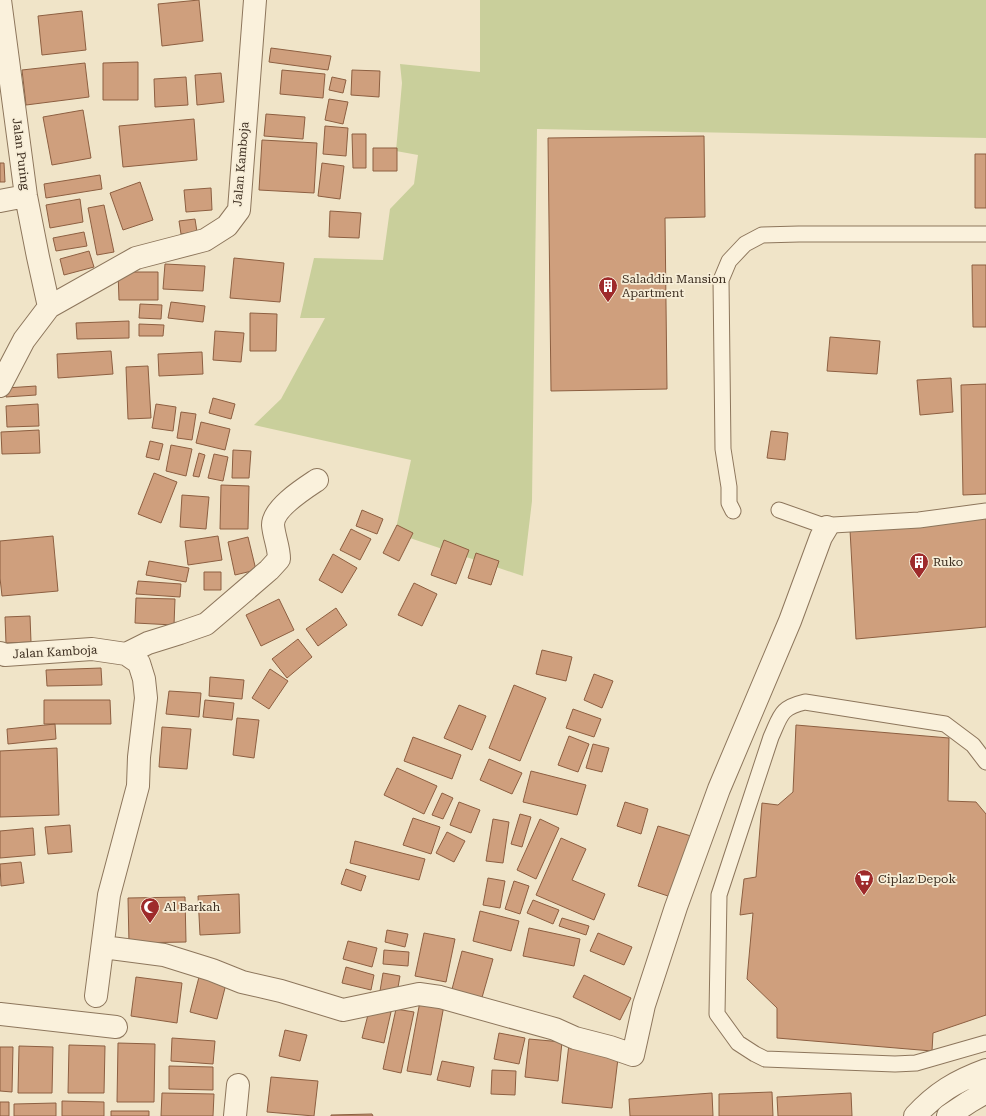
<svg xmlns="http://www.w3.org/2000/svg" width="986" height="1116" font-family="'Roboto Serif',serif">
<rect width="100%" height="100%" fill="#f0e4c8"/>
<path fill="#c9cf9b" d="M480,0H986V138L537,129L532,501L523,576L395,533L411,460L254,425L281,399L325,318H300L314,258L383,260L390,209L414,184L418,155L396,151L402,83L400,64L480,72Z"/>
<path fill="#cf9f7d" stroke="#8d5f41" d="M199,0L203,41L162,46L158,4Z
M82,11L86,50L42,55L38,16Z
M271,48L331,56L328,70L269,62Z
M138,62V100H103V63Z
M85,63L89,97L26,105L22,70Z
M282,70L325,74L323,98L280,94Z
M352,70L380,71L379,97L351,95Z
M221,73L224,102L197,105L195,75Z
M186,77L188,105L155,107L154,79Z
M332,77L346,80L343,93L329,90Z
M329,99L348,102L343,124L325,120Z
M83,110L91,158L52,165L43,117Z
M266,114L305,117L303,139L264,136Z
M194,119L197,160L123,167L119,126Z
M325,126L348,128L346,156L323,154Z
M352,134H366V168H353Z
M704,136L705,217L665,218L667,389L551,391L548,138Z
M262,140L317,143L314,193L259,190Z
M373,148H397V171H373Z
M975,154H986V208H975Z
M0,163H4L5,182H0Z
M322,163L344,166L340,199L318,196Z
M100,175L102,189L46,198L44,184Z
M140,182L153,220L123,230L110,193Z
M211,188L212,210L186,212L184,190Z
M80,199L83,222L50,228L46,205Z
M104,205L114,252L97,255L88,208Z
M330,211L361,213L359,238L329,237Z
M195,219L197,232L181,234L179,221Z
M84,232L87,246L56,251L53,238Z
M89,251L94,267L64,275L60,259Z
M234,258L284,263L280,302L230,298Z
M165,264L205,266L203,291L163,289Z
M972,265H986V327H973Z
M118,272H158V300H119Z
M171,302L205,306L203,322L168,318Z
M140,304L162,305L161,319L139,318Z
M250,313L277,314L276,351H250Z
M129,321V338L77,339L76,323Z
M139,324L164,325L163,336H139Z
M215,331L244,333L241,362L213,360Z
M830,337L880,341L877,374L827,371Z
M111,351L113,374L58,378L57,354Z
M202,352L203,374L159,376L158,354Z
M148,366L151,418L128,419L126,367Z
M951,378L953,412L920,415L917,380Z
M986,384V494L963,495L961,385Z
M36,386V395L6,397V388Z
M213,398L235,404L231,419L209,413Z
M38,404L39,426L7,427L6,406Z
M156,404L176,407L173,431L152,428Z
M181,412L196,414L192,440L177,438Z
M201,422L230,429L225,450L196,443Z
M39,430L40,453L2,454L1,432Z
M771,431L788,433L785,460L767,458Z
M150,441L163,444L159,460L146,457Z
M171,445L192,449L186,476L166,471Z
M233,450L251,451L249,478H232Z
M199,453L205,455L199,477L193,476Z
M214,454L228,457L223,481L208,478Z
M154,473L177,482L161,523L138,514Z
M221,485L249,486L248,529H220Z
M182,495L209,497L206,529L180,527Z
M362,510L383,519L377,534L356,526Z
M986,518V627L856,639L850,530Z
M397,525L413,533L399,561L383,553Z
M351,529L371,539L360,560L340,550Z
M53,536L58,591L2,596L0,578V541Z
M218,536L222,560L188,565L185,541Z
M248,537L256,570L235,575L228,542Z
M444,540L469,550L456,584L431,575Z
M476,553L499,561L491,585L468,578Z
M333,554L357,568L342,593L319,580Z
M149,561L189,568L186,582L146,575Z
M204,572H221V590H204Z
M138,581L181,584L180,597L136,594Z
M414,583L437,594L422,626L398,615Z
M136,598L175,599L174,625L135,623Z
M279,599L294,630L261,646L246,615Z
M336,608L347,625L318,646L306,629Z
M30,616L31,642L6,643L5,617Z
M298,639L312,657L287,678L272,659Z
M542,650L572,657L566,681L536,674Z
M101,668L102,685L47,686L46,670Z
M270,669L288,681L269,709L252,698Z
M594,674L613,681L602,708L584,700Z
M210,677L244,680L242,699L209,696Z
M514,685L546,698L520,761L489,748Z
M169,691L201,693L199,717L166,714Z
M44,700H110L111,724H44Z
M205,700L234,703L232,720L203,717Z
M459,705L486,716L472,750L444,738Z
M573,709L601,719L594,737L566,728Z
M237,718L259,720L254,758L233,755Z
M55,724L56,739L8,744L7,729Z
M796,725L949,738L948,801L976,802L986,814V1015L933,1033L932,1051L777,1038V1008L747,979L753,913L740,915L744,879L756,877L762,803L778,805L793,792Z
M162,727L191,729L187,769L159,767Z
M569,736L589,744L578,772L558,765Z
M413,737L461,755L452,779L404,761Z
M593,744L609,748L602,772L586,768Z
M57,748L59,815L0,817V751Z
M489,759L522,773L512,794L480,780Z
M397,768L437,786L424,814L384,795Z
M531,771L586,785L577,815L523,802Z
M442,793L453,798L443,819L432,815Z
M459,802L480,810L471,833L450,825Z
M625,802L648,809L641,834L617,826Z
M520,814L531,817L522,847L511,844Z
M413,818L440,827L431,854L403,845Z
M493,819L509,822L503,863L486,861Z
M540,819L559,828L536,879L517,870Z
M70,825L72,852L48,854L45,827Z
M658,826L691,836L671,897L638,886Z
M33,828L35,855L0,858V831Z
M447,832L465,841L454,862L436,853Z
M561,838L586,849L572,880L605,894L594,920L536,895Z
M355,841L425,859L419,880L350,863Z
M21,862L24,883L1,886L0,864Z
M346,869L366,876L361,891L341,884Z
M488,878L505,881L500,908L483,905Z
M514,881L529,886L520,914L505,909Z
M239,894L240,933L200,935L198,896Z
M185,897L186,942L129,943L128,898Z
M533,900L559,910L553,924L527,913Z
M480,911L519,921L511,951L473,941Z
M562,918L589,926L586,935L559,926Z
M529,928L580,939L574,966L523,956Z
M387,930L408,934L405,947L385,942Z
M424,933L455,939L446,982L415,976Z
M598,933L632,947L624,965L590,951Z
M348,941L377,948L372,967L343,959Z
M384,950L409,952L408,966L383,964Z
M462,951L493,959L481,1001L451,993Z
M346,967L374,975L371,990L342,983Z
M383,973L400,976L397,993L380,991Z
M584,975L631,998L620,1020L573,997Z
M136,977L182,983L177,1023L131,1016Z
M199,977L226,984L217,1019L190,1012Z
M421,996L445,1000L431,1075L407,1071Z
M370,1007L391,1012L384,1043L362,1038Z
M396,1009L414,1012L401,1073L383,1069Z
M285,1030L307,1035L300,1061L279,1056Z
M499,1033L525,1038L519,1064L494,1059Z
M172,1038L215,1041L213,1064L171,1061Z
M529,1039L562,1042L558,1081L525,1077Z
M118,1043L155,1044L154,1102H117Z
M569,1044L619,1050L612,1108L562,1103Z
M69,1045L105,1046L104,1093H68Z
M19,1046L53,1047L52,1093H18Z
M0,1047H13L12,1092L0,1091Z
M442,1061L474,1067L470,1087L437,1080Z
M169,1066L213,1067V1090L169,1089Z
M492,1070L516,1071L515,1095L491,1094Z
M271,1077L318,1081L314,1116L267,1112Z
M772,1092L773,1116H719V1094Z
M162,1093L214,1094L213,1116H161Z
M712,1093L713,1116H630L629,1099Z
M851,1093L852,1116H778L777,1097Z
M62,1101L104,1102V1116H62Z
M0,1102H9V1116H0Z
M56,1103V1116H14V1104Z
M111,1111H149V1116H111Z
M372,1114L373,1116H331V1115Z"/>
<g fill="none" stroke-linecap="round" stroke-linejoin="round">
<defs>
<path id="service" d="M779,510L827,527L833,525L919,520L986,511
M733,511L729,503V487L723,449L721,280L729,261L745,244L762,235L799,234H986
M986,762L973,745L945,724L805,702C780,708 781,715 771,737L719,895L717,1014L738,1043L755,1054L765,1059L895,1064L916,1063L986,1043"/>
<path id="minor" d="M0,0L26,196L38,257L49,307
M0,201L26,196
M0,386L24,340L49,307L136,258L205,240L227,226L239,210L255,0
M0,653L5,655L92,649L126,654L139,663L144,679L146,698L139,757L138,786L109,895L96,996
M126,654L148,643L180,633L206,624L269,570L279,559C279,547 274,537 273,525C273,508 305,488 317,480
M103,947L164,955L212,970L242,982L281,991L343,1010L419,994L440,997L555,1029L575,1038L610,1047L633,1055L644,1005L676,907L719,789L790,621L821,537L827,527
M0,1014L116,1027
M235,1116L238,1085
M915,1116C936,1093 956,1081 986,1070
M948,1116L969,1102L986,1092"/>
</defs>
<use href="#service" stroke="#8d765c" stroke-width="17"/>
<use href="#minor" stroke="#8d765c" stroke-width="24"/>
<use href="#service" stroke="#faf1dc" stroke-width="15"/>
<use href="#minor" stroke="#faf1dc" stroke-width="22"/>
</g>
<defs>
<symbol id="building-pin" viewBox="-11 -11 22 30"><path d="M0 17L-7.5 6A9.5 9.5 0 1 1 7.5 6Z" fill="#9e2a2b" stroke="#f7eed8"/><path d="M-4-6H4V6H1V3H-1V6H-4ZM-2.5-4.3h1.7v1.8h-1.7ZM.8-4.3h1.7v1.8H.8ZM-2.5-1h1.7V.8h-1.7ZM.8-1h1.7V.8H.8Z" fill="#fff"/></symbol>
<symbol id="supermarket-pin" viewBox="-11 -11 22 30"><path d="M0 17L-7.5 6A9.5 9.5 0 1 1 7.5 6Z" fill="#9e2a2b" stroke="#f7eed8"/><path d="M-6-5.5h2.5l.6 2H6L4.5 2H-2.5L-4.4-4H-6ZM-1.5 3.2a1.3 1.3 0 1 0 .1 0ZM3 3.2a1.3 1.3 0 1 0 .1 0Z" fill="#fff"/></symbol>
<symbol id="mosque-pin" viewBox="-11 -11 22 30"><path d="M0 17L-7.5 6A9.5 9.5 0 1 1 7.5 6Z" fill="#9e2a2b" stroke="#f7eed8"/><path d="M3.5-4.9A6 6 0 1 0 3.5 4.9A5 5 0 1 1 3.5-4.9Z" fill="#fff"/></symbol>
</defs>
<g fill-rule="evenodd">
<use href="#building-pin" x="597" y="275" width="22" height="30"/>
<use href="#building-pin" x="908" y="551" width="22" height="30"/>
<use href="#supermarket-pin" x="853" y="868" width="22" height="30"/>
<use href="#mosque-pin" x="139" y="896" width="22" height="30"/>
</g>
<g text-anchor="middle" stroke-width="3.5" stroke-linejoin="round" paint-order="stroke">
<g font-size="12" fill="#3d2e20" stroke="#f7eed8">
<text transform="translate(21 154) rotate(83)" y="4">Jalan Puring</text>
<text transform="translate(241 164) rotate(-85)" y="4">Jalan Kamboja</text>
<text transform="translate(55 652) rotate(-3)" y="4">Jalan Kamboja</text>
</g>
<g font-size="12" fill="#3d2e20" stroke="#f7eed8" text-anchor="start">
<text x="622" y="283">Saladdin Mansion<tspan x="622" dy="14">Apartment</tspan></text>
<text x="933" y="566">Ruko</text>
<text x="878" y="883">Ciplaz Depok</text>
<text x="164" y="911">Al Barkah</text>
</g>
</g>
</svg>
